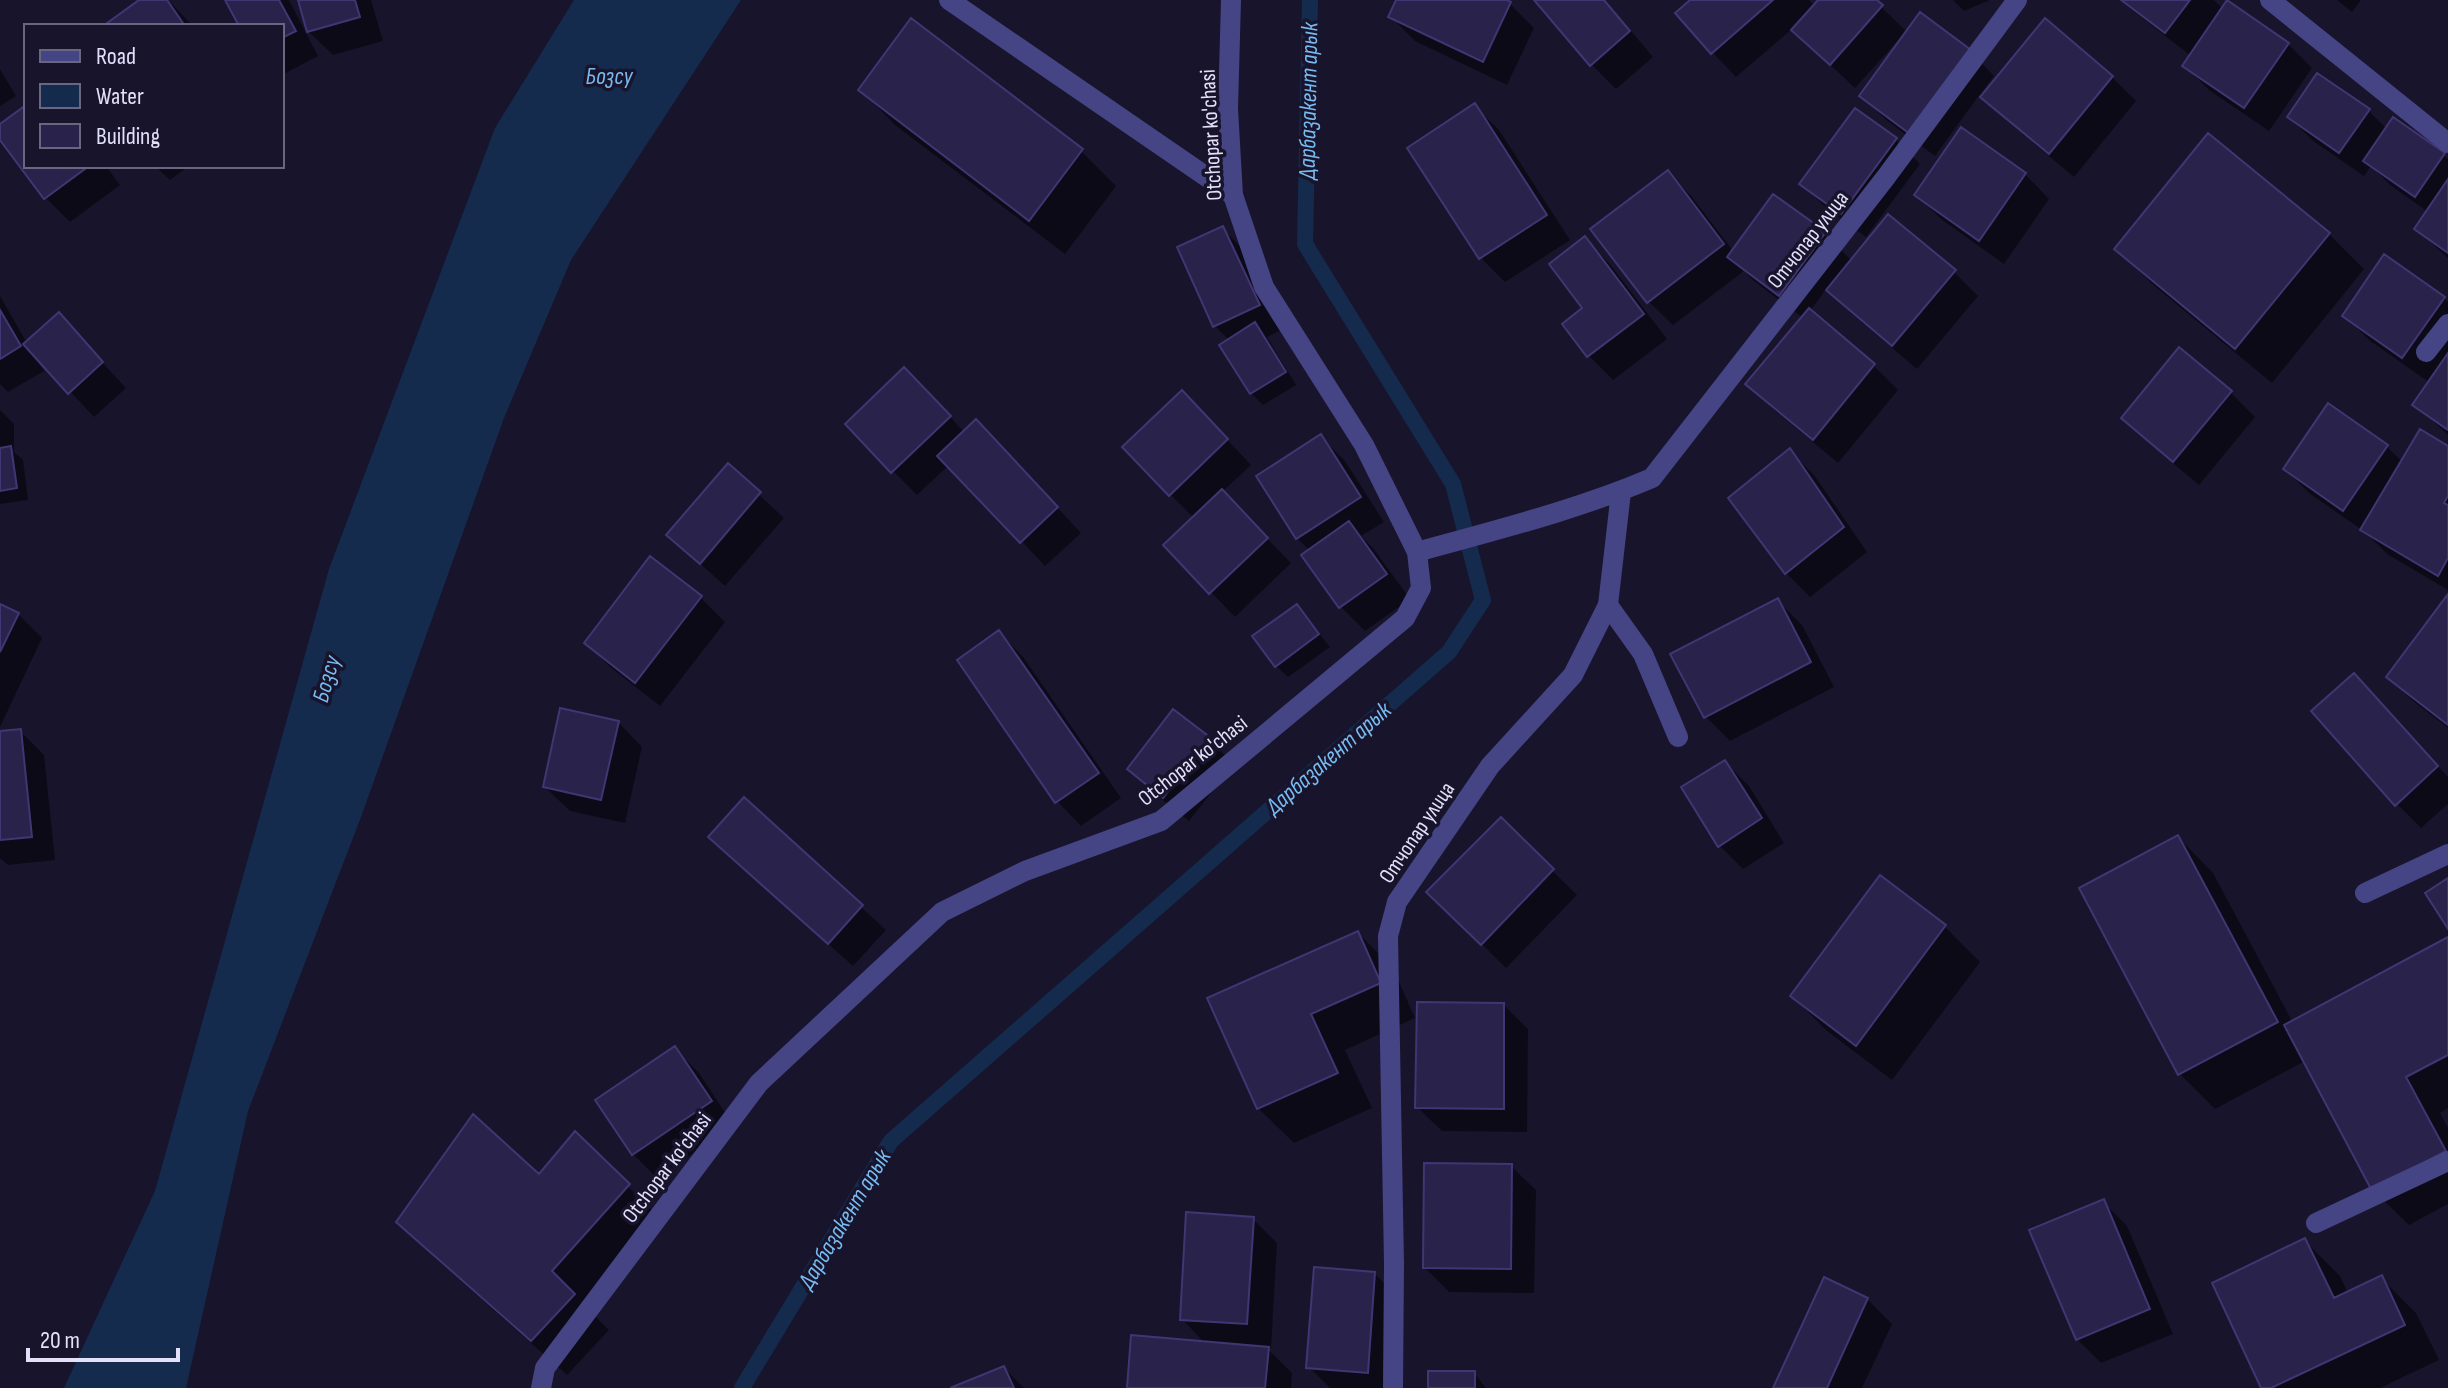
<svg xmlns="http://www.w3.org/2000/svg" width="2448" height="1388" font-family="'Sofia Sans Condensed',sans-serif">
<rect width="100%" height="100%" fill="#18142b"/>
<path fill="#152b4e" d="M574,0H741L571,260L504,418L361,817L248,1111L186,1388H64L155,1191L329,569L495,128Z"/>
<path fill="#0007" d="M142,0H168L193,26H106Z
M228,0H289L318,56L282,75V26H241Z
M300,0H371L383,41L333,55L308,31Z
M1399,0H1502L1510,4L1534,28L1507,85L1415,41L1391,17Z
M1537,0H1605L1653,57L1616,89L1592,65Z
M1693,0H1809L1815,6L1820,0H1874L1908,33L1970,51L1994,76L1981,93L1984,95L2112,77L2136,101L2074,177L2007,121L1980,94L1935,156L1886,120L1862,96L1904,37L1902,36L1855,88L1792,29L1736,77L1712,52Z
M1953,0H1990L1964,11Z
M2119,0H2214L2223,9L2288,44L2312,68L2269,131L2209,90L2185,66L2191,56Z
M2337,0H2361L2352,12Z
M0,69L16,96L0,106Z
M2318,76L2369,111L2387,129L2393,120L2448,159V258L2416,229L2428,212L2390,185L2371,166L2364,176L2313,141L2289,117Z
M860,89L1081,151L1116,186L1065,254L895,125Z
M1474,106L1499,130L1570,240L1505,282L1481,258L1410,148Z
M26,107V166H106L120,185L70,222L46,198L0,137V127Z
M1856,111L1896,140L1920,164L1866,237L1826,208L1802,184Z
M155,166H189L170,180Z
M1668,172L1692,197L1734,252L1774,196L1825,234L1852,261L1954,272L1978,296L1917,369L1852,314L1827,288L1810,311L1874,366L1898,390L1838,463L1772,408L1748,383L1803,318L1754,281L1744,271L1673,325L1648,301Z
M2025,174L2049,199L2004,264L1941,219L1917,195Z
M1223,229L1247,253L1282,330L1267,337L1296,385L1263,405L1251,393L1230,341L1215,326Z
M2329,234L2364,269L2272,383L2152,284L2117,249Z
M1585,239L1609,263L1667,339L1613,380L1589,356Z
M0,296L27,343L58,315L126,388L94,417L39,358L37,360L44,371L8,392L0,384Z
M2444,298L2448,302V435L2415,404L2430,383L2369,340L2345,316Z
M2179,350L2231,393L2255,417L2199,485L2148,442L2123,417Z
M929,394L965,433L1000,446L1081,533L1045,566L949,465L917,495L893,471Z
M2328,406L2387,447L2403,462L2448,448V590L2387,554L2365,532L2309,493L2285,469Z
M0,410L14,424V452L23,460L28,500L0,504Z
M1206,417L1251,465L1222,492L1291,563L1235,617L1166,545L1194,518L1170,494Z
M1321,437L1345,461L1384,522L1361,536L1373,548L1410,599L1365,631L1341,607L1304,556L1310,551L1297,538Z
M1790,451L1814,475L1867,552L1810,597L1786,573Z
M728,466L784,518L725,586L668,535Z
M651,559L701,598L725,622L660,706L610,667L586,642Z
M2448,597V728L2413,701L2389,677Z
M1778,601L1802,625L1834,687L1730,741L1706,717Z
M0,606L18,614L42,638L0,727Z
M1297,606L1330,647L1288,677L1276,666Z
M999,632L1023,657L1121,798L1081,826L1057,801Z
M2354,675L2448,777V804L2421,828L2397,804Z
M618,722L642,747L625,823L570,811L545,787Z
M20,731L44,755L55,860L8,865L0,858V733Z
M1210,740L1234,764L1189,821L1154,793L1129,769Z
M1725,762L1749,786L1784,843L1743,869L1719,845Z
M744,800L886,930L853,966L735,861Z
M1501,820L1577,895L1506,968L1429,892Z
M2178,837L2213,873L2293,1023L2448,940V1108L2440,1113L2448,1128V1204L2409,1225L2373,1190L2305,1061L2215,1109L2180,1074Z
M1880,878L1945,927L1980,962L1892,1080L1827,1031L1792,996Z
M1358,933L1393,968L1415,1018L1345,1050L1372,1108L1294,1143L1258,1108L1210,999Z
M1504,1005L1528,1029L1527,1132L1442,1131L1417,1107Z
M675,1049L699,1073L734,1126L657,1178L633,1154Z
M575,1134L663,1221L586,1307L609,1330L567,1375L434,1257L399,1222L540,1177Z
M1511,1166L1536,1190L1534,1293L1449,1292L1425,1268Z
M2103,1202L2127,1226L2173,1334L2101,1363L2077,1339Z
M1253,1219L1277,1243L1271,1348H1267L1292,1373L1291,1388H1129L1205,1343L1182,1319Z
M2305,1241L2340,1276L2348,1293L2381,1278L2416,1313L2439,1360L2380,1388H2263Z
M1375,1274L1399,1298L1392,1388H1330L1309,1367Z
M1867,1299L1892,1324L1862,1388H1775Z
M1004,1368L1024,1388H955Z
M1474,1373L1486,1388H1430Z"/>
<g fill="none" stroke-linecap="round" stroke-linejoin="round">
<path stroke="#152b4e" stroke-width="16" d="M742,1388L891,1141L1449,652L1483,600L1453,484L1305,244L1310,0"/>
</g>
<path fill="#29224a" stroke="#413673" stroke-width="2" d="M139,0H167L185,26H103Z
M225,0H279L296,31L282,38V26H239Z
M298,0H355L360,17L307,32Z
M1396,0H1507L1511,2L1483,62L1388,17Z
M1534,0H1604L1630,31L1590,66Z
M1690,0H1773L1711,54L1675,13Z
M1818,0H1877L1883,5L1830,65L1791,30Z
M2121,0H2190L2165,33Z
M2227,0L2289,43L2244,108L2182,66Z
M1920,12L1971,50L1910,134L1859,96Z
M911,18L1083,149L1029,221L858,90Z
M2045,18L2113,76L2049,154L1980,97Z
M2317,73L2370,109L2339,153L2287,117Z
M1475,103L1547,215L1479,259L1407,148Z
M26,105V166H89L44,199L0,140V124Z
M1855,108L1897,138L1841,214L1799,184Z
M2393,117L2445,153L2415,197L2363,161Z
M1961,127L2026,173L1979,241L1914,195Z
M2208,133L2330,233L2235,349L2114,249Z
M1668,170L1724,244L1647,303L1590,229Z
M2448,179V253L2414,229Z
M1773,194L1826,232L1779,296L1727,257Z
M1888,214L1956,270L1892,346L1826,290Z
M1223,226L1260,305L1213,327L1177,247Z
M1585,236L1644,314L1587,357L1562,324L1582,308L1549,264Z
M2384,254L2445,297L2402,358L2342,316Z
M1809,308L1875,364L1813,440L1745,384Z
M0,310L21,346L0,359Z
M59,312L103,362L68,394L23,344Z
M1255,322L1286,372L1250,394L1219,345Z
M2179,347L2232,391L2173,462L2121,418Z
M2448,353V430L2412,405Z
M904,367L951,416L891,473L845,424Z
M1182,390L1228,439L1169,496L1122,447Z
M2328,403L2388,445L2343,511L2283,469Z
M976,419L1058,507L1020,543L937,456Z
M2420,429L2448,446V496L2444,503L2448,505V558L2438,576L2360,530Z
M1321,434L1361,497L1296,539L1256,476Z
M11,446L17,488L0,491V448Z
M1790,448L1844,527L1785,574L1728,498Z
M728,463L761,492L700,564L666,535Z
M1222,489L1268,538L1209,594L1163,545Z
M1349,521L1387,574L1339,608L1301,555Z
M650,556L702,596L635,683L584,643Z
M2448,594V725L2386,677Z
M1778,598L1811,662L1704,718L1670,654Z
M0,604L19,613L0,652Z
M1297,604L1319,634L1275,667L1252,636Z
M999,630L1099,773L1055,803L957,660Z
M2354,673L2438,766L2395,806L2311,711Z
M560,708L619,721L601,800L543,787Z
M1173,709L1211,738L1163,798L1127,769Z
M21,729L32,837L0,840V731Z
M1725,760L1762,818L1718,847L1681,787Z
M744,797L863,905L828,944L708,837Z
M1501,817L1554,869L1481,945L1426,892Z
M2178,835L2278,1022L2178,1075L2079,888Z
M1880,875L1946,925L1856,1046L1790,996Z
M2448,878V929L2425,893Z
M1358,931L1381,983L1311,1014L1338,1073L1257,1109L1207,998Z
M2448,937V1055L2406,1077L2446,1151L2372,1191L2284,1025Z
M1417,1002L1504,1003V1109L1415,1108Z
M675,1046L712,1101L632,1155L595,1100Z
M473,1114L539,1174L575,1131L630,1184L552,1271L575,1294L531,1341L396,1222Z
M1424,1163L1512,1164L1511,1269L1423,1268Z
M2104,1199L2150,1309L2076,1340L2029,1230Z
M1186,1212L1254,1217L1247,1324L1180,1320Z
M2305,1238L2334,1298L2382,1275L2405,1325L2271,1388H2261L2212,1283Z
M1314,1267L1375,1272L1368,1373L1306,1368Z
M1824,1277L1868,1298L1827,1388H1773Z
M1131,1335L1269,1347L1265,1388H1127Z
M1004,1366L1014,1388H950Z
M1428,1371H1475V1388H1428Z"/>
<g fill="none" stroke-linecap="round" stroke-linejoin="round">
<path stroke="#454485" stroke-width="20" d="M949,0L1233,195
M2426,352L2448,324
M1608,605L1643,654L1678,737
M2365,893L2448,854
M2316,1223L2448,1161"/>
<path stroke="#454485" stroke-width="20" d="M2270,0L2448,143
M1417,552C1496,530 1577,510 1652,478L1886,177L2017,0
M541,1388L545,1368L759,1083L942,912L1025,871L1161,821L1405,618L1421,588L1417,552L1364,445L1264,287L1233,195L1228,109L1231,0
M1393,1388L1394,1263L1388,936L1397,902L1490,766L1573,675L1608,605L1621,492"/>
</g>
<g text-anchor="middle" stroke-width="7" stroke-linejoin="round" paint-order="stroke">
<g font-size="22" fill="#e3e0fc" stroke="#18142b">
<text transform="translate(1210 135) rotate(-93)" y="8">Otchopar ko'chasi</text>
<text transform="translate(1807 239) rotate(-52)" y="8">Отчопар улица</text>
<text transform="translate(1192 760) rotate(-38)" y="8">Otchopar ko'chasi</text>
<text transform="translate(1416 832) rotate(-56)" y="8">Отчопар улица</text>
<text transform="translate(666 1167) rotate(-53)" y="8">Otchopar ko'chasi</text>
</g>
<g font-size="24" font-style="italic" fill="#78bbf2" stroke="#18142b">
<text x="609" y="84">Бозсу</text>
<text transform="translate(1308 101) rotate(-89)" y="8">Дарбазакент арык</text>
<text transform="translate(326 679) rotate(-74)" y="8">Бозсу</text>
<text transform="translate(1328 758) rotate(-41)" y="8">Дарбазакент арык</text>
<text transform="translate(844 1219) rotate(-59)" y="8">Дарбазакент арык</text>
</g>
</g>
<rect x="24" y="24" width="260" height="144" fill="#18142b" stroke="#69667f" stroke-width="2"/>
<rect x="40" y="50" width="40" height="12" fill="#454485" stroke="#69667f" stroke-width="2"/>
<text x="96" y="64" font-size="24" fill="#e3e0fc">Road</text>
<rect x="40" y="84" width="40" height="24" fill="#152b4e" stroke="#69667f" stroke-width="2"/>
<text x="96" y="104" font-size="24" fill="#e3e0fc">Water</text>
<rect x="40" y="124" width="40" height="24" fill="#29224a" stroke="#69667f" stroke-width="2"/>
<text x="96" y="144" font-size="24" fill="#e3e0fc">Building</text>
<path d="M28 1348v12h150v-12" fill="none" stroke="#e3e0fc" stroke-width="4"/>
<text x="40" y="1348" font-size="24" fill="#e3e0fc" stroke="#18142b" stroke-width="6" paint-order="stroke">20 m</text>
</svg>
